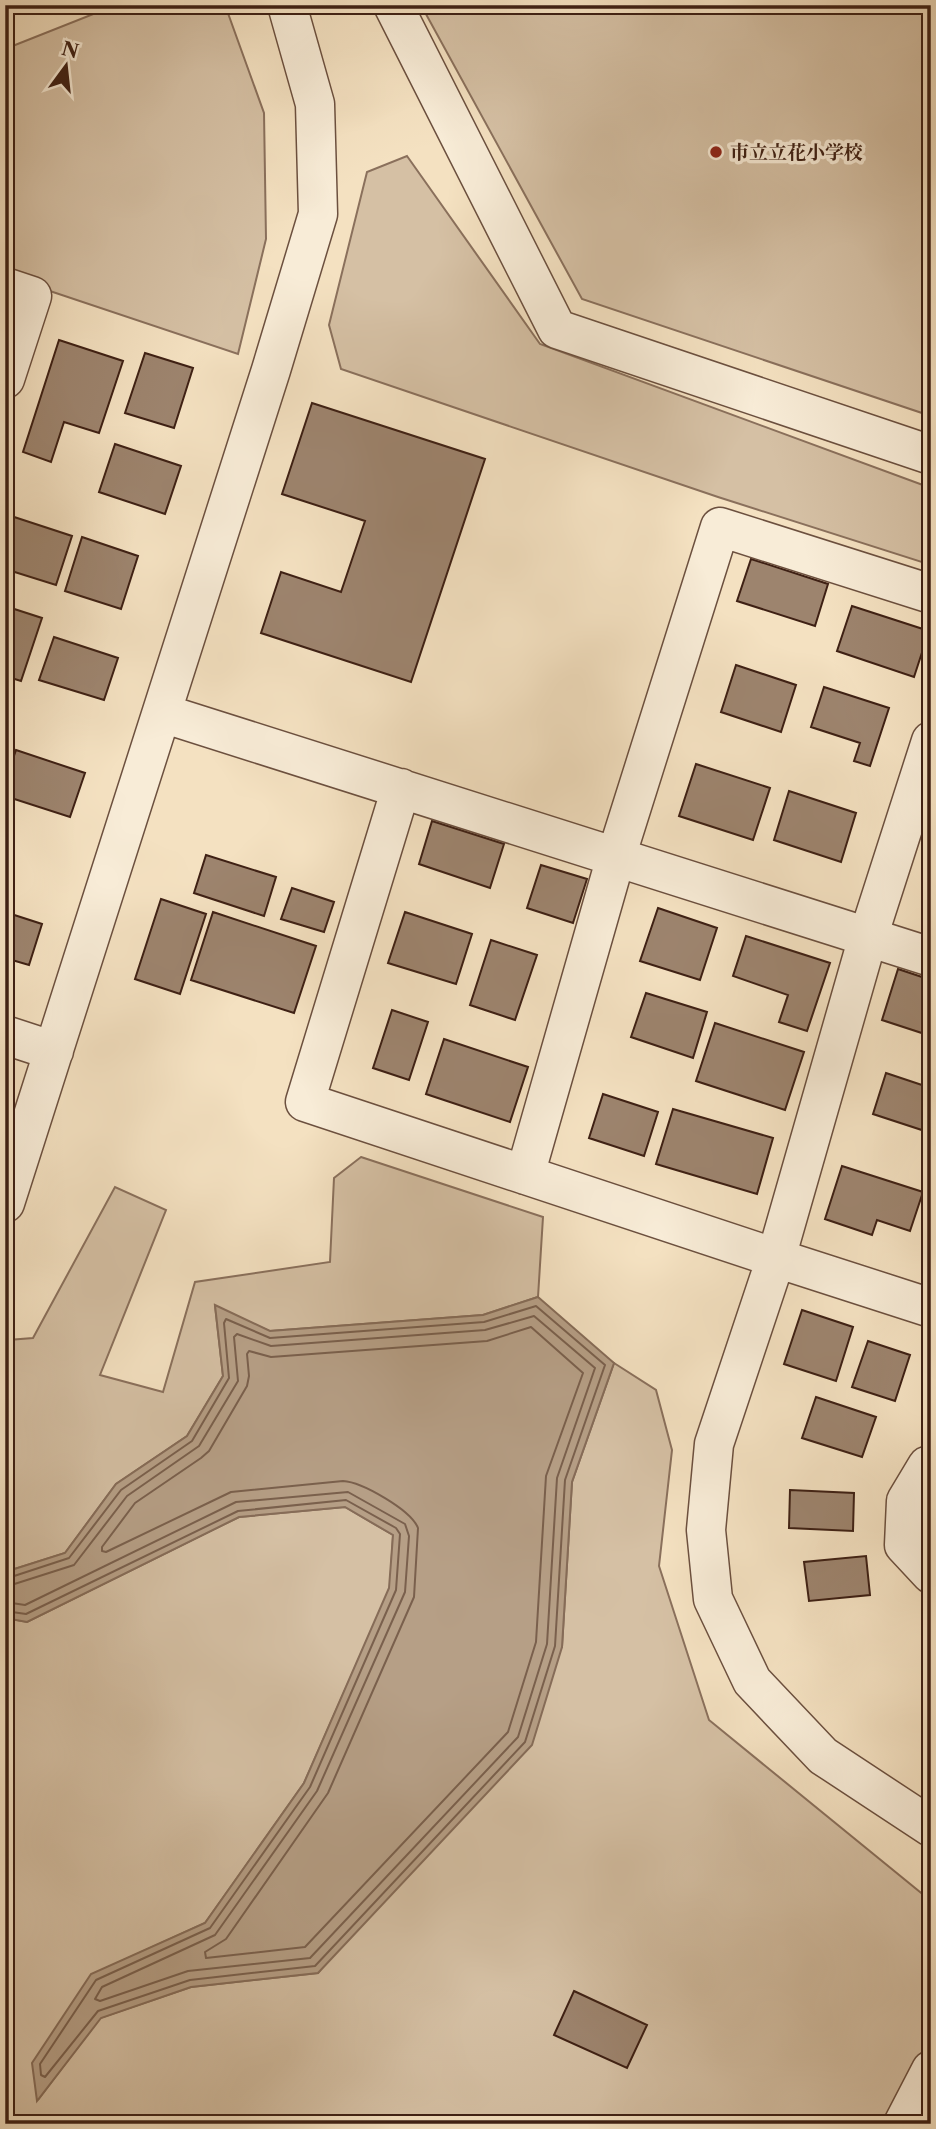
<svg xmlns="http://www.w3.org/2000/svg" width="936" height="2129" font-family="'Libre Caslon Text','Noto Serif JP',serif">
<rect width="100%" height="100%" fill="#f4e1c1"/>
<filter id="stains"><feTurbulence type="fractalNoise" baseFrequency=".00286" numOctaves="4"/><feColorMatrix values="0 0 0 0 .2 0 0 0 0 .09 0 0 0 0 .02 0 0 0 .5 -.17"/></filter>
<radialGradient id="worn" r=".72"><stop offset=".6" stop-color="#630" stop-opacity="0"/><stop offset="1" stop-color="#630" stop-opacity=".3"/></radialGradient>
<path fill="#d5c0a4" stroke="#8a705c" stroke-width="2" d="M116,5H225L264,113L266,239L238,354L5,276V49Z
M421,5H931V416L582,299Z
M407,156L540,344L931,488V565L718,497L341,369L329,325L367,172Z
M361,1157L543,1217L538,1297L483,1315L269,1331L215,1306L223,1376L187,1436L116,1484L65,1553L5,1572V1348L8,1340L33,1338L115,1187L166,1210L100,1375L163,1392L195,1282L330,1262L334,1178Z
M614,1363L656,1390L672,1450L659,1566L709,1720L931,1901V2027L929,2043L885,2124H5V1618L27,1622L239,1517L345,1507L393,1535L390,1588L304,1783L205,1923L91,1975L38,2100L100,2018L191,1987L318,1973L562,1647L572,1482Z"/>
<path fill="#b69f86" stroke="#866c58" stroke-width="2" d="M538,1297L614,1363L572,1482L562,1647L532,1745L318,1973L191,1987L101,2018L37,2101L32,2063L91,1974L205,1923L304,1783L389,1588L393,1535L345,1507L239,1517L27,1622L5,1618V1572L65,1553L116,1484L187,1436L223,1376L215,1305L270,1331L483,1315Z"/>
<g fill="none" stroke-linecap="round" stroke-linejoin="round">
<path stroke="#7a604d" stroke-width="2" d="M531,1327L583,1373L546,1476L536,1642L508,1732L305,1947L206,1958L205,1952L226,1939L328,1793L414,1597L418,1528C411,1510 362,1482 343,1481L231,1492L106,1552L102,1551V1547L135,1503L201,1458L209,1451L247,1386L249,1376L247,1354L249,1351L271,1357L487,1341Z
M5,1579L69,1558L121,1490L192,1441L229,1378L224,1323L226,1319L270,1338L484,1322L536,1306L605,1365L565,1480L555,1646L525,1742L315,1966L190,1980L98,2011L45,2077L41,2075L40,2064L96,1980L210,1928L310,1787L396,1590L400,1534L396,1528L346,1500L238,1511L26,1614L5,1611
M5,1587L74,1565L127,1496L199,1446L238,1381L234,1337L237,1334L271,1346L485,1330L534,1316L595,1368L557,1478L547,1644L518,1737L310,1958L188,1971L100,2001L95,1999L102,1987L215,1935L317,1791L405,1592L409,1536L405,1524L348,1492L236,1502L25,1605L5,1602"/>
</g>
<path fill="#9d846e" stroke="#3e2014" stroke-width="2" d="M59,340L123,361L99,433L64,422L51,462L23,452Z
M145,353L193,368L174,428L125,413Z
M312,403L485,459L411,682L261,633L281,572L341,592L365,521L282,494Z
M115,444L181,466L165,514L99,492Z
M5,514L72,536L56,585L5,569Z
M82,537L138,556L121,609L65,591Z
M751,559L828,584L815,626L737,601Z
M5,606L42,618L21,681L5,676Z
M852,606L929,631L914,677L837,651Z
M54,637L118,658L104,700L39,680Z
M736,665L796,685L781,732L721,712Z
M824,687L889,708L870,766L854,761L860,743L811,727Z
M16,750L85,773L70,817L5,796V782Z
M696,764L770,788L753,840L679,816Z
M789,791L856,813L841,862L774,840Z
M432,821L504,844L490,888L419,864Z
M206,855L276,877L264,916L194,893Z
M541,865L587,879L573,923L527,908Z
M292,888L334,902L324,932L281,919Z
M161,899L206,914L180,994L135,979Z
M658,908L717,928L700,980L640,961Z
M5,912L42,924L29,965L5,958Z
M213,912L316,946L294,1013L191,980Z
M405,912L472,934L456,984L388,963Z
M746,936L830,963L807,1031L779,1022L788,995L733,976Z
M491,940L537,955L515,1020L470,1005Z
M898,969L931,980V1036L882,1020Z
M646,993L707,1012L693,1058L631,1037Z
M392,1010L428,1022L409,1080L373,1068Z
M715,1023L804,1052L785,1110L696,1081Z
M444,1039L528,1067L510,1122L426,1094Z
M886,1073L931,1088V1133L873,1114Z
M603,1094L658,1112L644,1156L589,1138Z
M673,1109L773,1138L757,1194L656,1164Z
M842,1166L923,1192L910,1231L877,1220L872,1235L825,1219Z
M931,1225V1251L923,1249Z
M802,1310L853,1327L836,1381L784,1364Z
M868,1341L910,1355L895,1401L852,1387Z
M816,1397L876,1417L862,1457L802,1438Z
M790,1490L854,1493L853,1531L789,1528Z
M866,1556L870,1595L809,1601L804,1562Z
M574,1991L647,2025L627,2068L554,2035Z"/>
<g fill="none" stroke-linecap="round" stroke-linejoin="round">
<defs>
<path id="minor" d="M393,5L557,329L931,455
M5,287L32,296L5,379
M162,713L931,957
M931,741L868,937L776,1258L931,1308
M401,788L305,1102L776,1258L714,1444L706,1530L713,1599L752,1681L823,1756L931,1827
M5,1035L54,1051
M525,1175L616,857L720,527L931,594
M5,1203L271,370L318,214L315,104L287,5
M931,1466H927L906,1501L904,1545L931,1574
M903,2124L931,2070"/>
</defs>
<use href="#minor" stroke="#6c503f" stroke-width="41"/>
<use href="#minor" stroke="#f8ecd7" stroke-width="38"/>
</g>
<circle fill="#8f2418" stroke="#f8ecd7" stroke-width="2.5" cx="716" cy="152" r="7"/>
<g text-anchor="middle" stroke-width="7" stroke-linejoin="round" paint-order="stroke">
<g font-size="19" font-weight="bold" fill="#3e2014" stroke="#f8ecd7" text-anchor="start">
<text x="730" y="159">市立立花小学校</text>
</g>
</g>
<rect width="936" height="2129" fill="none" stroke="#f4e1c1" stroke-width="28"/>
<rect x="7" y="7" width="922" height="2115" fill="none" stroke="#3e2014" stroke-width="3.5"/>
<rect x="14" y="14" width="908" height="2101" fill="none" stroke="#3e2014" stroke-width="2"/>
<g transform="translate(66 66) rotate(15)" stroke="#f8ecd7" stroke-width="5" paint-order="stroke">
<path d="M0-5L12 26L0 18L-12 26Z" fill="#3e2014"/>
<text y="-10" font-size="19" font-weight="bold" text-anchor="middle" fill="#3e2014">N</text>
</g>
<rect width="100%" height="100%" filter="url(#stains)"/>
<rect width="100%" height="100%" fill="url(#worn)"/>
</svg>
